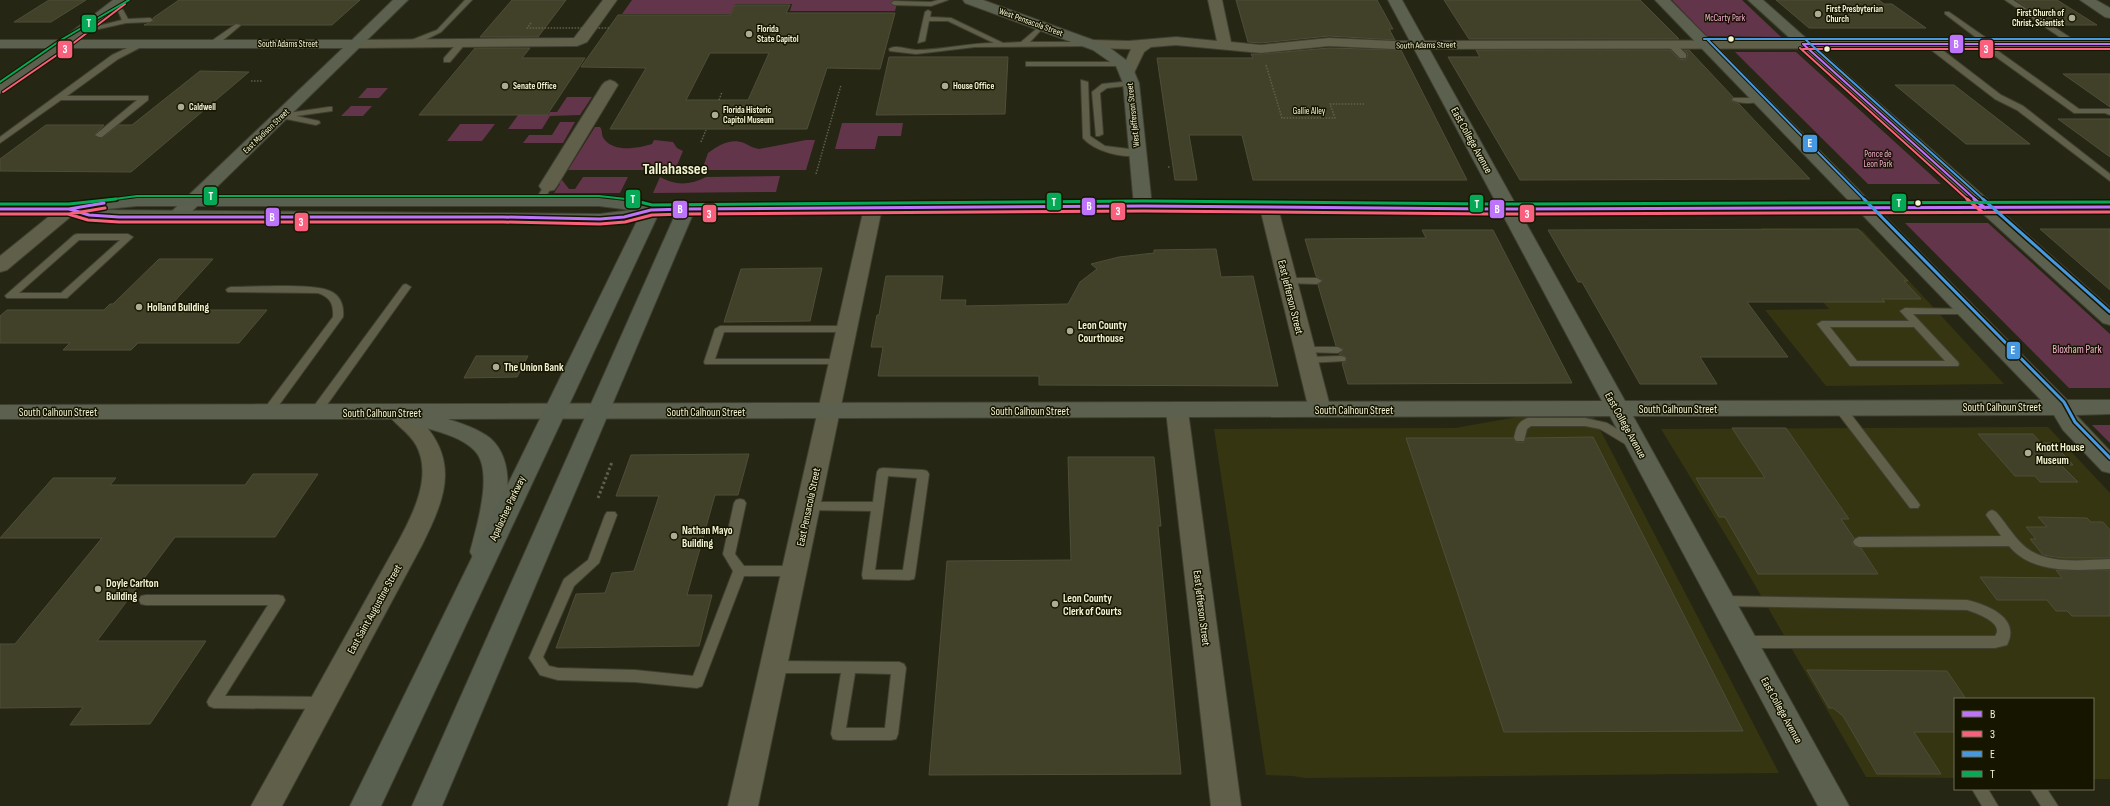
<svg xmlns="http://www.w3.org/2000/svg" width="2110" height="806" font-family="'Sofia Sans Condensed',sans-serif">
<rect width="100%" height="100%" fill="#262614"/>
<path fill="#363511" d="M1761,228L1859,229L1863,231L2004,384L1826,386L1765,310L1829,309Z
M1523,416H1593L1779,773L1305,778L1293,776L1266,775L1214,429L1455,428Z
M2048,427L2110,493V779H2093V699H1955V778L1866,777L1734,549L1661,429Z"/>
<path fill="#63354a" d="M632,0H898L895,11H790L792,4H735L730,14H622Z
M1672,0H1742L1781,37L1707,36Z
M1735,52H1796L1941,184H1868Z
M367,88H388L379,98H358Z
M567,97H592L580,115L550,116L542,129H508L518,115H548L550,112H557Z
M351,106H372L363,116H341Z
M560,122H575L563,143H523L529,135H552Z
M842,123H903L901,136H878L875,149H835Z
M460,124H495L482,141H447Z
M595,127H600C603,131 601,135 604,139C615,153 638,148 652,144L654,140L673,142L677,148L683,151L675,170H568Z
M806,140H815L806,170H702L708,153C719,145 731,138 744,143C750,146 753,148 759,149Z
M780,176L776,192L653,193L660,177C675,186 691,185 706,177Z
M583,177H628L620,193H554L560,184H557L559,180H562L569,189H575Z
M1905,223H1988L2110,334V388H2069Z
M2092,425H2110V443Z"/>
<path fill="#41412a" stroke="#4e4e39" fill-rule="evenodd" d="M49,0H86L51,22H14Z
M179,0H360L332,25H242L236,23L232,25H144L154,21L153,18Z
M512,0H566L538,37H480Z
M1236,0H1377L1393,29H1389L1395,40L1329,36L1261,43L1248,42Z
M1444,0H1640L1679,39H1469Z
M1776,0H1879L1884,4H1892L1926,28H1809Z
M2016,0H2057L2097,25H2054Z
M735,5H790L786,13H895L880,69L827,68L807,129H610L646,68L581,67L618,15H730ZM710,53H769L748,100H686Z
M475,48H530L522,58H585L547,115H419Z
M1329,48L1401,50L1467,180H1253L1242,135H1189L1197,180H1175L1157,58H1253L1251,54H1261Z
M1476,50H1670L1679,59L1686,60L1688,54L1684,50H1689L1733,97L1731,101L1739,104L1810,179L1520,180L1448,57H1480Z
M889,57H1008L1005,114L876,115Z
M200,71L249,72L131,172L0,171V159L46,125H104L94,135L102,138L119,125H132Z
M2063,74H2110V107Z
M1895,85H1954L2030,144H1966Z
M2058,119H2110V157Z
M1858,229L1908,281H1904L1921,299H1882L1885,302H1747L1788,357H1700L1717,384H1640L1582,282H1578L1548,230Z
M2040,229H2110V290Z
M1422,230H1493L1572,383L1348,384L1342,363L1346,362L1347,358L1345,356L1339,355L1344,349L1336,346L1318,285L1323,280L1316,276L1305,239L1426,238Z
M1216,249L1221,277L1253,276L1278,386L1039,385V376H878L883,347H871L877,315H879L886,276H943L940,300H966L965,306L1068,304L1080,282L1097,269L1091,264L1119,257L1154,253V250Z
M159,259H213L172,304H175L169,310H267L239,343H138L131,350H63L70,343H0V316L7,310H104L110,304H113Z
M822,268L810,321L724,322L741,269Z
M476,356H528L517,377L464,378Z
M1732,428H1786L1849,519H1841L1854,538L1852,543L1854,546L1861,548L1878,574H1758L1725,517H1719L1696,478H1765Z
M1978,434H2033L2041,443H2053L2073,465H2061L2078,482H2040L2035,476H2015Z
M1593,437L1743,731L1504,732L1406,438H1513L1516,442H1524L1526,438Z
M749,454L738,495H715L687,595H712L699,646L556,648L576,594L605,593L612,573L634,571L659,496H616L631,455Z
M1068,457H1154L1161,526H1158L1181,774L929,775L947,561L1071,560Z
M253,474H318L275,537H175L97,641H206L150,724L70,725L83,707L0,708V644H15L102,538H0L53,478H116L110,485H245Z
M2038,517L2087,518L2091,522H2103L2110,530V558H2063L2043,555L2030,539H2036L2026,527H2047Z
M2056,570H2110V616H2072L2067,611H2056L2047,600H1997L1980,577L2062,578Z
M1807,670L1947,671L1966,699H1955V732H1914L1941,774H1877L1843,716L1833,708H1829Z"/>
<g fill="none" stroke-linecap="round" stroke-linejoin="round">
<defs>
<path id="lane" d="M465,0H472L441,32L415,45H409V41L437,30Z
M938,0H948L931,6L894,5L891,3L894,1L931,2Z
M2005,0H2013L2080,44L2073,46Z
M121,9L123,10L128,19L150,18L153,20L150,22L126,23L90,31L86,29L122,20L118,11Z
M928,10L931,12L930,17L951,18L1003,43L1021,42L1041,25L1044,27L1030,42H1091L1095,44L1091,46L975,47L916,54L890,51L889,49C896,44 908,50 916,50C942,50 968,43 994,43L948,21H929L925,41L918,43L925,12Z
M1945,12H1949L1992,42L1991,46L2079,109H2110V115L2105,113H2074L1981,46L1982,42L1945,14Z
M236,24L241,25L216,46H210V42Z
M459,41L466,43L450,62H444V58Z
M140,42L147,44L118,59L67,96H148V100L102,137H99L95,135L137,100H61L0,143V137L112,55Z
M1668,42H1674L1686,54V58H1680L1668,46Z
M1926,42H1932L2001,95L2023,106L2110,174V181L2017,110L1995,99L1926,46Z
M1026,62H1122L1126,64L1122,66H1026Z
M1081,80L1088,82L1090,136L1105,146L1137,150L1140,151V155C1123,159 1094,151 1083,138Z
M1131,81L1135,83L1134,85L1107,88L1100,93L1103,134L1099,136H1096L1092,92L1102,84Z
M1733,98H1760L1764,100C1758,104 1738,104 1732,100Z
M329,107H332V111L296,116L319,121L320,123L316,125L281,118L277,116L281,114Z
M548,183L552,186L542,203L539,204L536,203L535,201L545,184Z
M77,234H128L133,237L67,298H7L5,296L7,294L74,235ZM79,240H120L61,293H19Z
M1287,278H1317L1322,281L1317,284L1284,283L1282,281Z
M406,284L411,287L319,416H311L309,413L311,410L403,285Z
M231,287C252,287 314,283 330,291C341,296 344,306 343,317L271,416L267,417L261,413L333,317C334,304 330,297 318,293L228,292L226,290L228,288Z
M1905,308L1970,309L1971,311L1970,313L1966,314H1913L1958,362L1959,364L1958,366H1850L1817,324L1822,321H1909L1900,311ZM1830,327H1914L1945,361H1857Z
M720,326H847L852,329L847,332H724L715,359H844L845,361L844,363L840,364H705L704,362L715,329Z
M1305,347H1338L1343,350L1338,353L1301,352L1300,350L1301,348Z
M1341,356L1345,357L1346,359L1345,361L1307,363L1302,360L1307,357Z
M1840,404L1844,405L1918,502L1920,505L1918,508H1910L1836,411L1834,408L1836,405Z
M1528,418H1585L1607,423L1638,441L1640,444L1634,448L1630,447L1600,429L1585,426H1531L1527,429L1524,441H1516L1514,438C1516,428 1518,421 1528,418Z
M883,468L923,470L927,471L929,474L915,575L914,579L909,580L863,579L862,575L871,511L808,510L804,509L802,506L804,503L808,502H873L877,472L879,469ZM888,476L917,478L903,570H875Z
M740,499L744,500L746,503L735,554L744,566H794L799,567L800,571L799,575L794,576H744L702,686L697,688L635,682L558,680L540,675L529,658L564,579L588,560L605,515L607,512H615L617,515L599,563L574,586L543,657L549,666L558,668L635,670L693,676L733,571L723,554L734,503L736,500Z
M1992,510L1996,512C2005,522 2012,534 2021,543C2043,566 2081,560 2110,559V569C2076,570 2033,575 2009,546L1859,547L1855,545L1853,542L1855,539L1859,537L2001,536L1986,515L1988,512Z
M146,595H278L283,596L285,600L283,604L225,696L323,697L328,699L330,703L328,707L323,709L214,708L209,706L207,702L209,698L268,605H146L141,604L139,600L141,596Z
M1722,596L1967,600C1988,605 2021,618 2007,645L1995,648H1745L1740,646L1738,642L1740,638L1745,636H1995C2005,623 1976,613 1967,610L1722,606L1717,605L1715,601L1717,597Z
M773,661L899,662L904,664L906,668L898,734L896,739L891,740H838L833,739L831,734L841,673H773L768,671L766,667L768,663ZM855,673L891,674L885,728H846Z
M1972,789H1988L1998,806H1982Z
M2030,789H2047L2058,806H2041Z"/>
<path id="street" d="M603,0H617L587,42L577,46L355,48L350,47L348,44L350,41L355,40L574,38Z
M1208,0H1222L1231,42L1261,45L1329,38L1393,41L2110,40V48L1393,49L1329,46L1261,53L1176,45L1151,47L1144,52L1133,75H1123L1121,72L1131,49L1091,48L1086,47L1084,44L1086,41L1091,40L1129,41L1176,37L1217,41Z
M610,80L615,82L618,85L557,186L554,190L548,191L542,190L539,186L602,85L605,82Z
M873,203L879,204L882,208L758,806H728L864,208L867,204Z
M1269,203L1275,204L1278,208L1331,410L1328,415L1320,417L1312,415L1309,410L1260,208L1263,204Z
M69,204L75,205L78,209L75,213L7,270L0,272V256L63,205Z
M1177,404L1185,406L1188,411L1241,806H1211L1166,411L1169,406Z
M398,405C411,409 421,419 429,430C459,469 441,506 422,545L282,806H251L398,542C413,514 433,476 416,445C409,432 395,425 387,413L390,408Z"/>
<path id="secondary" d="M113,0H129L79,40H352L393,0H408L182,221L176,222L170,221L167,217L170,213L343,48H67L5,91L0,93V81L48,48H0V40H61Z
M963,0H983L1096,41L1110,48L1126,60L1133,69L1139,83L1152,206L1149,210L1143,211L1137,210L1134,206L1123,83L1116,66L1093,50L965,3Z
M1388,0H1402L1625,401L2041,400L1655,0H1670L2067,400H2110V414L2076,415L2110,451V473L2102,471L2063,430L2054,415L1633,416L1849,806H1818L1610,416L448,419C463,424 478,429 490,438C521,465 503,519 496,552L492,559L483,562L474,559L470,552C476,528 495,470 474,450C459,435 432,430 412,424L409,419H0V405L1602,401Z
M1748,0H1763L2110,308V325L2103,323Z
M2080,0H2096L2110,8V18L2105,17Z"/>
<path id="primary" d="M137,196H599L632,199L652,205L1143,201L1491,204L2110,202V212L1491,214L1143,211L693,214L442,806H412L675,215H658L381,806H350L638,219L600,224L503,222H119L89,220L68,214H0V204H69ZM137,206H599L631,210L600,214L97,210Z"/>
</defs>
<use href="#lane" stroke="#404032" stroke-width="2"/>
<use href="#street" stroke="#404032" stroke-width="2"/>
<use href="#secondary" stroke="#404032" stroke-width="2"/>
<use href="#primary" stroke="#404032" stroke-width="2"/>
<path stroke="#5f5f4e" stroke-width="1.5" stroke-dasharray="1.5 1.5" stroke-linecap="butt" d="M1266,65L1282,118H1335L1330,104H1364
M251,81H263
M719,100L722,92
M701,142L706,130
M1168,167H1171
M816,174L841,85"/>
<path stroke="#5f5f4e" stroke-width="3" stroke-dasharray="2.5 2.5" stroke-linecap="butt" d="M598,498L612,462"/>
<use href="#lane" fill="#605f4a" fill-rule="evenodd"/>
<use href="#street" fill="#605f4a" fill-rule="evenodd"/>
<use href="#secondary" fill="#5c604f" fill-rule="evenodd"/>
<use href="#primary" fill="#596050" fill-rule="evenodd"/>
<path stroke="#5f5f4e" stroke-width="1.5" stroke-dasharray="1.5 1.5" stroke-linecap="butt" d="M531,23L527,28H609"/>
<defs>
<path id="bus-1-far1" d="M1803,44H2110
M1803,44L1976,200"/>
<path id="bus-1" d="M1974,199L1985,208
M0,209H69L104,203
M69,209L89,215L119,217H503L600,219L624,217L651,210L686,209L1143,206L1491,209L2110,207"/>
<path id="bus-2-far1" d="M1800,48L1968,200
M1803,49H2110
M3,92L67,48L125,4"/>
<path id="bus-2" d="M1967,199L1982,212
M0,214H69L105,208
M68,214L88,220L119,222H503L600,224L625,222L652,215L686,214L1143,211L1491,214L2110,212"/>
<path id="bus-3-far1" d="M1704,39H2110
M1708,40L1865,200
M1806,40L1984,200"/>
<path id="bus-3" d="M1864,199L2064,402L2075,422L2110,458
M1983,199L2110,312"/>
<path id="bus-4-far1" d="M0,82L61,40L129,0
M107,200L137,196H599L635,200"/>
<path id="bus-4" d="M628,199L652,205L1143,201L1491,204L2110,202
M0,204H69L116,199"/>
</defs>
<use href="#bus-1-far1" stroke="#161500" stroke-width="4"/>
<use href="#bus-1" stroke="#161500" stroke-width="6"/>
<use href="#bus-2-far1" stroke="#161500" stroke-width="4"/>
<use href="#bus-2" stroke="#161500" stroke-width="6"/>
<use href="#bus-3-far1" stroke="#161500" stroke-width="4"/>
<use href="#bus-3" stroke="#161500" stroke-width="6"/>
<use href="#bus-4-far1" stroke="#161500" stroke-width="4"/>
<use href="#bus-4" stroke="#161500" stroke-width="6"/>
<use href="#bus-1-far1" stroke="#be73fb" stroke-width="2"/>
<use href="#bus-1" stroke="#be73fb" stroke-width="3"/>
<use href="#bus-2-far1" stroke="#f8607d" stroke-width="2"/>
<use href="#bus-2" stroke="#f8607d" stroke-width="3"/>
<use href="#bus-3-far1" stroke="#4699e1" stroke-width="2"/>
<use href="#bus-3" stroke="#4699e1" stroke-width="3"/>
<use href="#bus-4-far1" stroke="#06aa56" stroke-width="2"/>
<use href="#bus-4" stroke="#06aa56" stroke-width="3"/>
</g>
<g fill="#abac91" stroke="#161500" stroke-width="1.5">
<circle cx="1818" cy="14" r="4"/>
<circle cx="2072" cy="18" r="4"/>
<circle cx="749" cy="34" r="4"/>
<circle cx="505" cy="86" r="4"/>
<circle cx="945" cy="86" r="4"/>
<circle cx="181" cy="107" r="4"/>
<circle cx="715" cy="115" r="4"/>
<circle cx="139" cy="307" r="4"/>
<circle cx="1070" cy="331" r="4"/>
<circle cx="496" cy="367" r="4"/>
<circle cx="2028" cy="453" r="4"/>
<circle cx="674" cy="536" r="4"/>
<circle cx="98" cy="589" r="4"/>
<circle cx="1055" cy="604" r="4"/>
</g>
<g fill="#f3f4d4" stroke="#161500" stroke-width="1.5">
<circle cx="1731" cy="39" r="3.5"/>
<circle cx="1827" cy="49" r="3.5"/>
<circle cx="1918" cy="203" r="3.5"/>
</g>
<g text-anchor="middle" stroke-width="3" stroke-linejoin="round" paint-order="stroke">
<g font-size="9" font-weight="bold" fill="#f3f4d4" stroke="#161500" text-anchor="start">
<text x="1826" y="12">First Presbyterian<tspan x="1826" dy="10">Church</tspan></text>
<text x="2064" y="16" text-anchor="end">First Church of<tspan x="2064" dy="10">Christ, Scientist</tspan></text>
<text x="757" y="32">Florida<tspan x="757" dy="10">State Capitol</tspan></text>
<text x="513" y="89">Senate Office</text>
<text x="953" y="89">House Office</text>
<text x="189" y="110">Caldwell</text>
<text x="723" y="113">Florida Historic<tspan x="723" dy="10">Capitol Museum</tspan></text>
</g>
<g font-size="9" fill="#f7afd3" stroke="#161500">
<text x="1725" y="21">McCarty Park</text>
<text x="1878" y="157">Ponce de<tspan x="1878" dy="10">Leon Park</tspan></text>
</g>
<g font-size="9" fill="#f3f4d4" stroke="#161500">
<text transform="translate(1031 22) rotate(20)" y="3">West Pensacola Street</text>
<text x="288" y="47">South Adams Street</text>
<text transform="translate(1426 45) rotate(-1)" y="3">South Adams Street</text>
<text x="1309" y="114">Gallie Alley</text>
<text transform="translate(1133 115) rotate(-96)" y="3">West Jefferson Street</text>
<text transform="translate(266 131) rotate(-44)" y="3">East Madison Street</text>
</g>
<g font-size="11" fill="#f3f4d4" stroke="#161500">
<text transform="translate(1472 140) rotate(61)" y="4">East College Avenue</text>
<text transform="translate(1291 297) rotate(76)" y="4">East Jefferson Street</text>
<text x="2002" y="411">South Calhoun Street</text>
<text x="1678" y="413">South Calhoun Street</text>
<text x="1354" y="414">South Calhoun Street</text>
<text x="1030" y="415">South Calhoun Street</text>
<text x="58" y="416">South Calhoun Street</text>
<text x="706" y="416">South Calhoun Street</text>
<text x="382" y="417">South Calhoun Street</text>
<text transform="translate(1626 425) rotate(61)" y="4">East College Avenue</text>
<text transform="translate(808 507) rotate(-78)" y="4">East Pensacola Street</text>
<text transform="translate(507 508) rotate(-65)" y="4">Apalachee Parkway</text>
<text transform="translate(1202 608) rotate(83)" y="4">East Jefferson Street</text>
<text transform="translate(374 609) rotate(-61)" y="4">East Saint Augustine Street</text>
<text transform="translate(1782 710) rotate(61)" y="4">East College Avenue</text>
</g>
<g font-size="11" font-weight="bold" fill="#f3f4d4" stroke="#161500" text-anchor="start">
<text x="147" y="311">Holland Building</text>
<text x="1078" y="329">Leon County<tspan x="1078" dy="13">Courthouse</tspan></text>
<text x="504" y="371">The Union Bank</text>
<text x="2036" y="451">Knott House<tspan x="2036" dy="13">Museum</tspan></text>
<text x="682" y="534">Nathan Mayo<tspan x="682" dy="13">Building</tspan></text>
<text x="106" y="587">Doyle Carlton<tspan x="106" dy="13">Building</tspan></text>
<text x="1063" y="602">Leon County<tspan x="1063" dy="13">Clerk of Courts</tspan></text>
</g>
<g font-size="11" fill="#f7afd3" stroke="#161500">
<text x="2077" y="353">Bloxham Park</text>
</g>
<g font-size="16" font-weight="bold" fill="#f3f4d4" stroke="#161500">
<text x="675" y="174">Tallahassee</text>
</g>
</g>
<g stroke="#161500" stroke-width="1.5">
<rect x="81" y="14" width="16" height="19" rx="4" fill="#06aa56"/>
<rect x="1949" y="34" width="15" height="20" rx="4" fill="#be73fb"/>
<rect x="1979" y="39" width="15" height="20" rx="4" fill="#f8607d"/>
<rect x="57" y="40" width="16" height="19" rx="4" fill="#f8607d"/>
<rect x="1802" y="134" width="16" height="19" rx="4" fill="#4699e1"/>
<rect x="203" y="186" width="15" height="20" rx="4" fill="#06aa56"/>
<rect x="625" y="189" width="16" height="20" rx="4" fill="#06aa56"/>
<rect x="1046" y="192" width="16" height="19" rx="4" fill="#06aa56"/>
<rect x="1891" y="193" width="16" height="19" rx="4" fill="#06aa56"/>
<rect x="1469" y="194" width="15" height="19" rx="4" fill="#06aa56"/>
<rect x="1081" y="197" width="15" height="19" rx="4" fill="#be73fb"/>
<rect x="1489" y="199" width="16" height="20" rx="4" fill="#be73fb"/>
<rect x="672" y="200" width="16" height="19" rx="4" fill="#be73fb"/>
<rect x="1110" y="202" width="16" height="19" rx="4" fill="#f8607d"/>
<rect x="702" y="204" width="15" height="19" rx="4" fill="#f8607d"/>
<rect x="1519" y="204" width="16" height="19" rx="4" fill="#f8607d"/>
<rect x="265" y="207" width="15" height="20" rx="4" fill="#be73fb"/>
<rect x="294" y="212" width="15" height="20" rx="4" fill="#f8607d"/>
<rect x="2006" y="341" width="15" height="19" rx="4" fill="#4699e1"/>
</g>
<g font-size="11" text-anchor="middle" font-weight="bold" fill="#fff">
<text x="89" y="27">T</text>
<text x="1956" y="48">B</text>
<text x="1986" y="53">3</text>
<text x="65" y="53">3</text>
<text x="1810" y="147">E</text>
<text x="211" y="200">T</text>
<text x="633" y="203">T</text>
<text x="1054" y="206">T</text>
<text x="1899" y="207">T</text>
<text x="1477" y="208">T</text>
<text x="1089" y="210">B</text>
<text x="1497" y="213">B</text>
<text x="680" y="213">B</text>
<text x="1118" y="215">3</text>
<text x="709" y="218">3</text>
<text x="1527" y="218">3</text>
<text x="272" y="221">B</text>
<text x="301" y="226">3</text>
<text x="2013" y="354">E</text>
</g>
<rect x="1954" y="698" width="140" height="92" fill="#161500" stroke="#6e6e55"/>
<rect x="1962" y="711" width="20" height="6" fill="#be73fb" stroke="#6e6e55"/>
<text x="1990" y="718" font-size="12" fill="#f3f4d4">B</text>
<rect x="1962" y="731" width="20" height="6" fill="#f8607d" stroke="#6e6e55"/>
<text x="1990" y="738" font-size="12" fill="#f3f4d4">3</text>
<rect x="1962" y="751" width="20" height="6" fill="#4699e1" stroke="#6e6e55"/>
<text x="1990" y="758" font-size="12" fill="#f3f4d4">E</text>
<rect x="1962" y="771" width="20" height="6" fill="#06aa56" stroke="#6e6e55"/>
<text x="1990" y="778" font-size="12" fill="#f3f4d4">T</text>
</svg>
